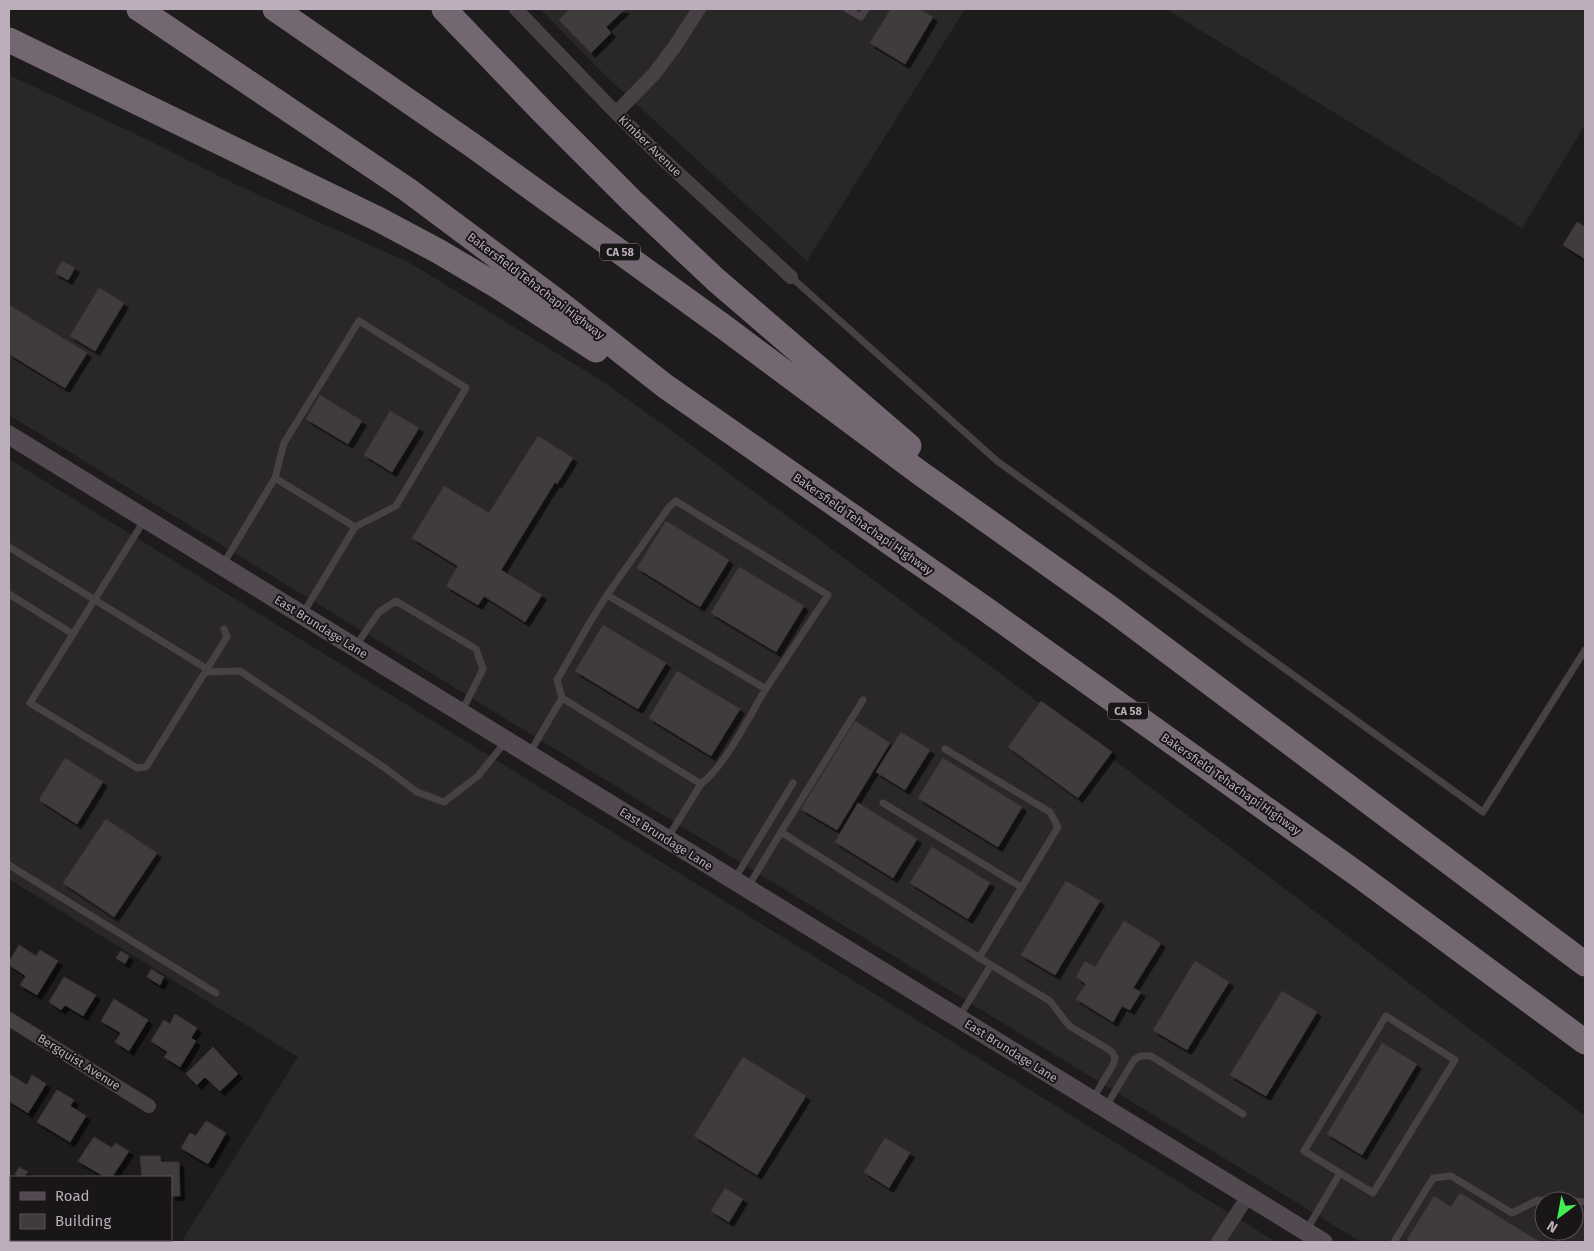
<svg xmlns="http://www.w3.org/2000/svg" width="1594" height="1251" font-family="'Fira Sans',sans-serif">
<defs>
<filter id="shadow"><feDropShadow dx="4.5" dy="4.5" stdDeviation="0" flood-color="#0009"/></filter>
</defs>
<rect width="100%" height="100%" fill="#1d1b1c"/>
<path fill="#2a2729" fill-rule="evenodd" d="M540,9H965L807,261L607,77Z
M1166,9H1585V125L1522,228Z
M9,75L144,138L237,185L412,264L605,383L680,437L1002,675L1585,1116V1242H1361L9,415ZM1544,1201H1574V1231H1544Z
M9,459L1276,1242H181L298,1057L9,879Z"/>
<path fill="#3f3b3e" stroke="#393537" filter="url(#shadow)" d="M570,9H625L606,27L611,33L591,53L559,20Z
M891,9H919L933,17L905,64L870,43Z
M1577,222L1585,227V259L1563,245Z
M62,261L75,268L68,280L55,273Z
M99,288L124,303L95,351L70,336Z
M9,305L87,353L65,388L9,354Z
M320,395L362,421L348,444L306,419Z
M390,411L419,428L392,472L364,455Z
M538,436L573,458L557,484L555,482L501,570L542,595L525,622L484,596L478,605L446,586L458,566L412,538L444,486L489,513Z
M666,521L729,560L700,607L637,568Z
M739,567L804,606L776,652L711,613Z
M603,625L666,663L638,709L575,671Z
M677,671L740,709L711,756L649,718Z
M1041,701L1112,752L1078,798L1008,747Z
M855,721L890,743L837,830L801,809Z
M901,732L930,750L905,790L876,772Z
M65,758L103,782L77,824L39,800Z
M943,758L1022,807L998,847L918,798Z
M858,803L917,839L893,878L835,842Z
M106,819L157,853L114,917L63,883Z
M932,847L990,883L968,919L910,883Z
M1066,881L1100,901L1055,975L1021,955Z
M1124,921L1161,943L1133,988L1141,992L1130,1010L1122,1006L1113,1022L1076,999L1086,984L1076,977L1085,961L1095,967Z
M19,945L36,956L40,950L58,961L37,995L20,985L26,976L9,965V962Z
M121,951L129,956L125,964L116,958Z
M1195,961L1229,982L1187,1050L1153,1030Z
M151,969L164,977L160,985L147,977Z
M64,977L96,995L83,1016L65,1005L61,1010L49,1002Z
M1282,991L1317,1012L1266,1096L1230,1075Z
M114,999L148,1020L129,1051L115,1042L121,1033L101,1021Z
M175,1014L197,1028L191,1038L196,1041L180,1067L164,1057L168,1052L151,1041L164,1020L170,1024Z
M1382,1043L1417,1064L1362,1155L1327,1134Z
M213,1047L238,1074L220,1091L205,1077L197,1085L186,1074Z
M743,1057L806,1096L757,1175L694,1136Z
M9,1074L27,1085L32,1075L46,1084L28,1113L9,1101Z
M57,1090L74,1100L70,1106L86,1116L70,1142L37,1122Z
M206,1121L226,1133L208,1164L181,1148L190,1133L196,1136Z
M94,1137L112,1148L115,1143L129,1151L112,1177H105L78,1161Z
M885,1138L910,1153L889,1188L864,1172Z
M140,1156H160L161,1162H179L180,1196H171V1177H142Z
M19,1167L28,1172L24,1177H19L15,1174Z
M725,1188L743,1199L729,1222L711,1211Z
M1460,1193L1540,1242H1410L1407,1240L1434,1196L1451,1207Z
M10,1217L11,1218V1240H32L30,1242H9Z
M49,1240H72L75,1242H47Z"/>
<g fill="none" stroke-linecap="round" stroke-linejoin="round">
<path stroke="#474145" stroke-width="7" d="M847,9L861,17L866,9
M791,277L997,461L1483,812L1585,650
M275,478L355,527
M145,519L30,703L137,768L146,767L207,669
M9,547L207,669L227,637L224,629
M222,566L275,478L284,443L359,321L466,388L396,506L355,527L302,615
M9,594L73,634
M607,595L766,689
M355,647L379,612L396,601L476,649L483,669L461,713
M205,672L240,671L385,768L417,792L444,802L478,776L506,741
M945,749L1050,812L1058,827L979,958
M529,754L562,698
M883,803L1021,887
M781,832L863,700
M667,839L701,784C725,766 749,717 765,690C786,658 807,627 828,595L676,501L669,507L607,595L590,622L557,680L562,698L701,784
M9,865L216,993
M734,880L793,783
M748,887L781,832L991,965
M1386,1016L1455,1060L1373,1193L1304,1151Z
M959,1017L991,965L1050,1001L1066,1022L1071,1027L1108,1049L1112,1052L1115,1058L1113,1065L1092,1100
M1105,1108L1134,1060L1140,1056H1151L1243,1114
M1574,1201L1585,1202
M1306,1231L1340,1173
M1394,1242L1433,1178L1451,1176L1512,1213L1538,1200L1562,1201"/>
<path stroke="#474145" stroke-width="14" d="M516,9L616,113L665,161L791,277
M616,113L654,74L675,46L699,9
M9,1019L149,1106
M1218,1242L1248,1196"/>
<path stroke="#524a50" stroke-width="19" d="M9,435L1323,1242"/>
<path stroke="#736871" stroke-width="25" d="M139,9L408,190L562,305L665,386L984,608L1360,876L1585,1042
M275,9L472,145L724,327L920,473L1110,608L1585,964
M444,9L542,111L632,201L716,280L909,446
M9,40L378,219L438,251L499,287L596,350"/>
</g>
<g text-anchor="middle" stroke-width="4" stroke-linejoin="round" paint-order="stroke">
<g fill="#181617" stroke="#8b8089" stroke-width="1">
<rect x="600" y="243.5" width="40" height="17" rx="4"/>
<rect x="1108" y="702.5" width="40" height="17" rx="4"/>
</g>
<g font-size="11" font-weight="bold" fill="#bcaeba">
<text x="620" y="256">CA 58</text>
<text x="1128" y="715">CA 58</text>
</g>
<g font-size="12" fill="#bcaeba" stroke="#181617">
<text transform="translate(650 146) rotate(44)" y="4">Kimber Avenue</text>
<text transform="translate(536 286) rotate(37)" y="4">Bakersfield Tehachapi Highway</text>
<text transform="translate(863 524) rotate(35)" y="4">Bakersfield Tehachapi Highway</text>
<text transform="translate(321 627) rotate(32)" y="4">East Brundage Lane</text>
<text transform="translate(1231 784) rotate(35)" y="4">Bakersfield Tehachapi Highway</text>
<text transform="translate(666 839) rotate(32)" y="4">East Brundage Lane</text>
<text transform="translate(1011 1051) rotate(32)" y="4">East Brundage Lane</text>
<text transform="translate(79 1062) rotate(32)" y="4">Bergquist Avenue</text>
</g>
</g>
<rect width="1594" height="1251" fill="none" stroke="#bcaeba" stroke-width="20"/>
<rect x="10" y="1176" width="162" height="65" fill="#181617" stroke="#5a5358"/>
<rect x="20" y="1192" width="25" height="8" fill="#524a50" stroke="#5a5358"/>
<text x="55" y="1201" font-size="15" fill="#bcaeba">Road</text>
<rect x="20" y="1214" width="25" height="15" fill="#3f3b3e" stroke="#5a5358"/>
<text x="55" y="1226" font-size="15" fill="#bcaeba">Building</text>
<g transform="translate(1559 1216) rotate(212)"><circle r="24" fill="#181617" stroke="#5a5358"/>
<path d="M0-4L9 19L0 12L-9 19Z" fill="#42ee53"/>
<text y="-8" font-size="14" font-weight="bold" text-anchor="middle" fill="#bcaeba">N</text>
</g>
</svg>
